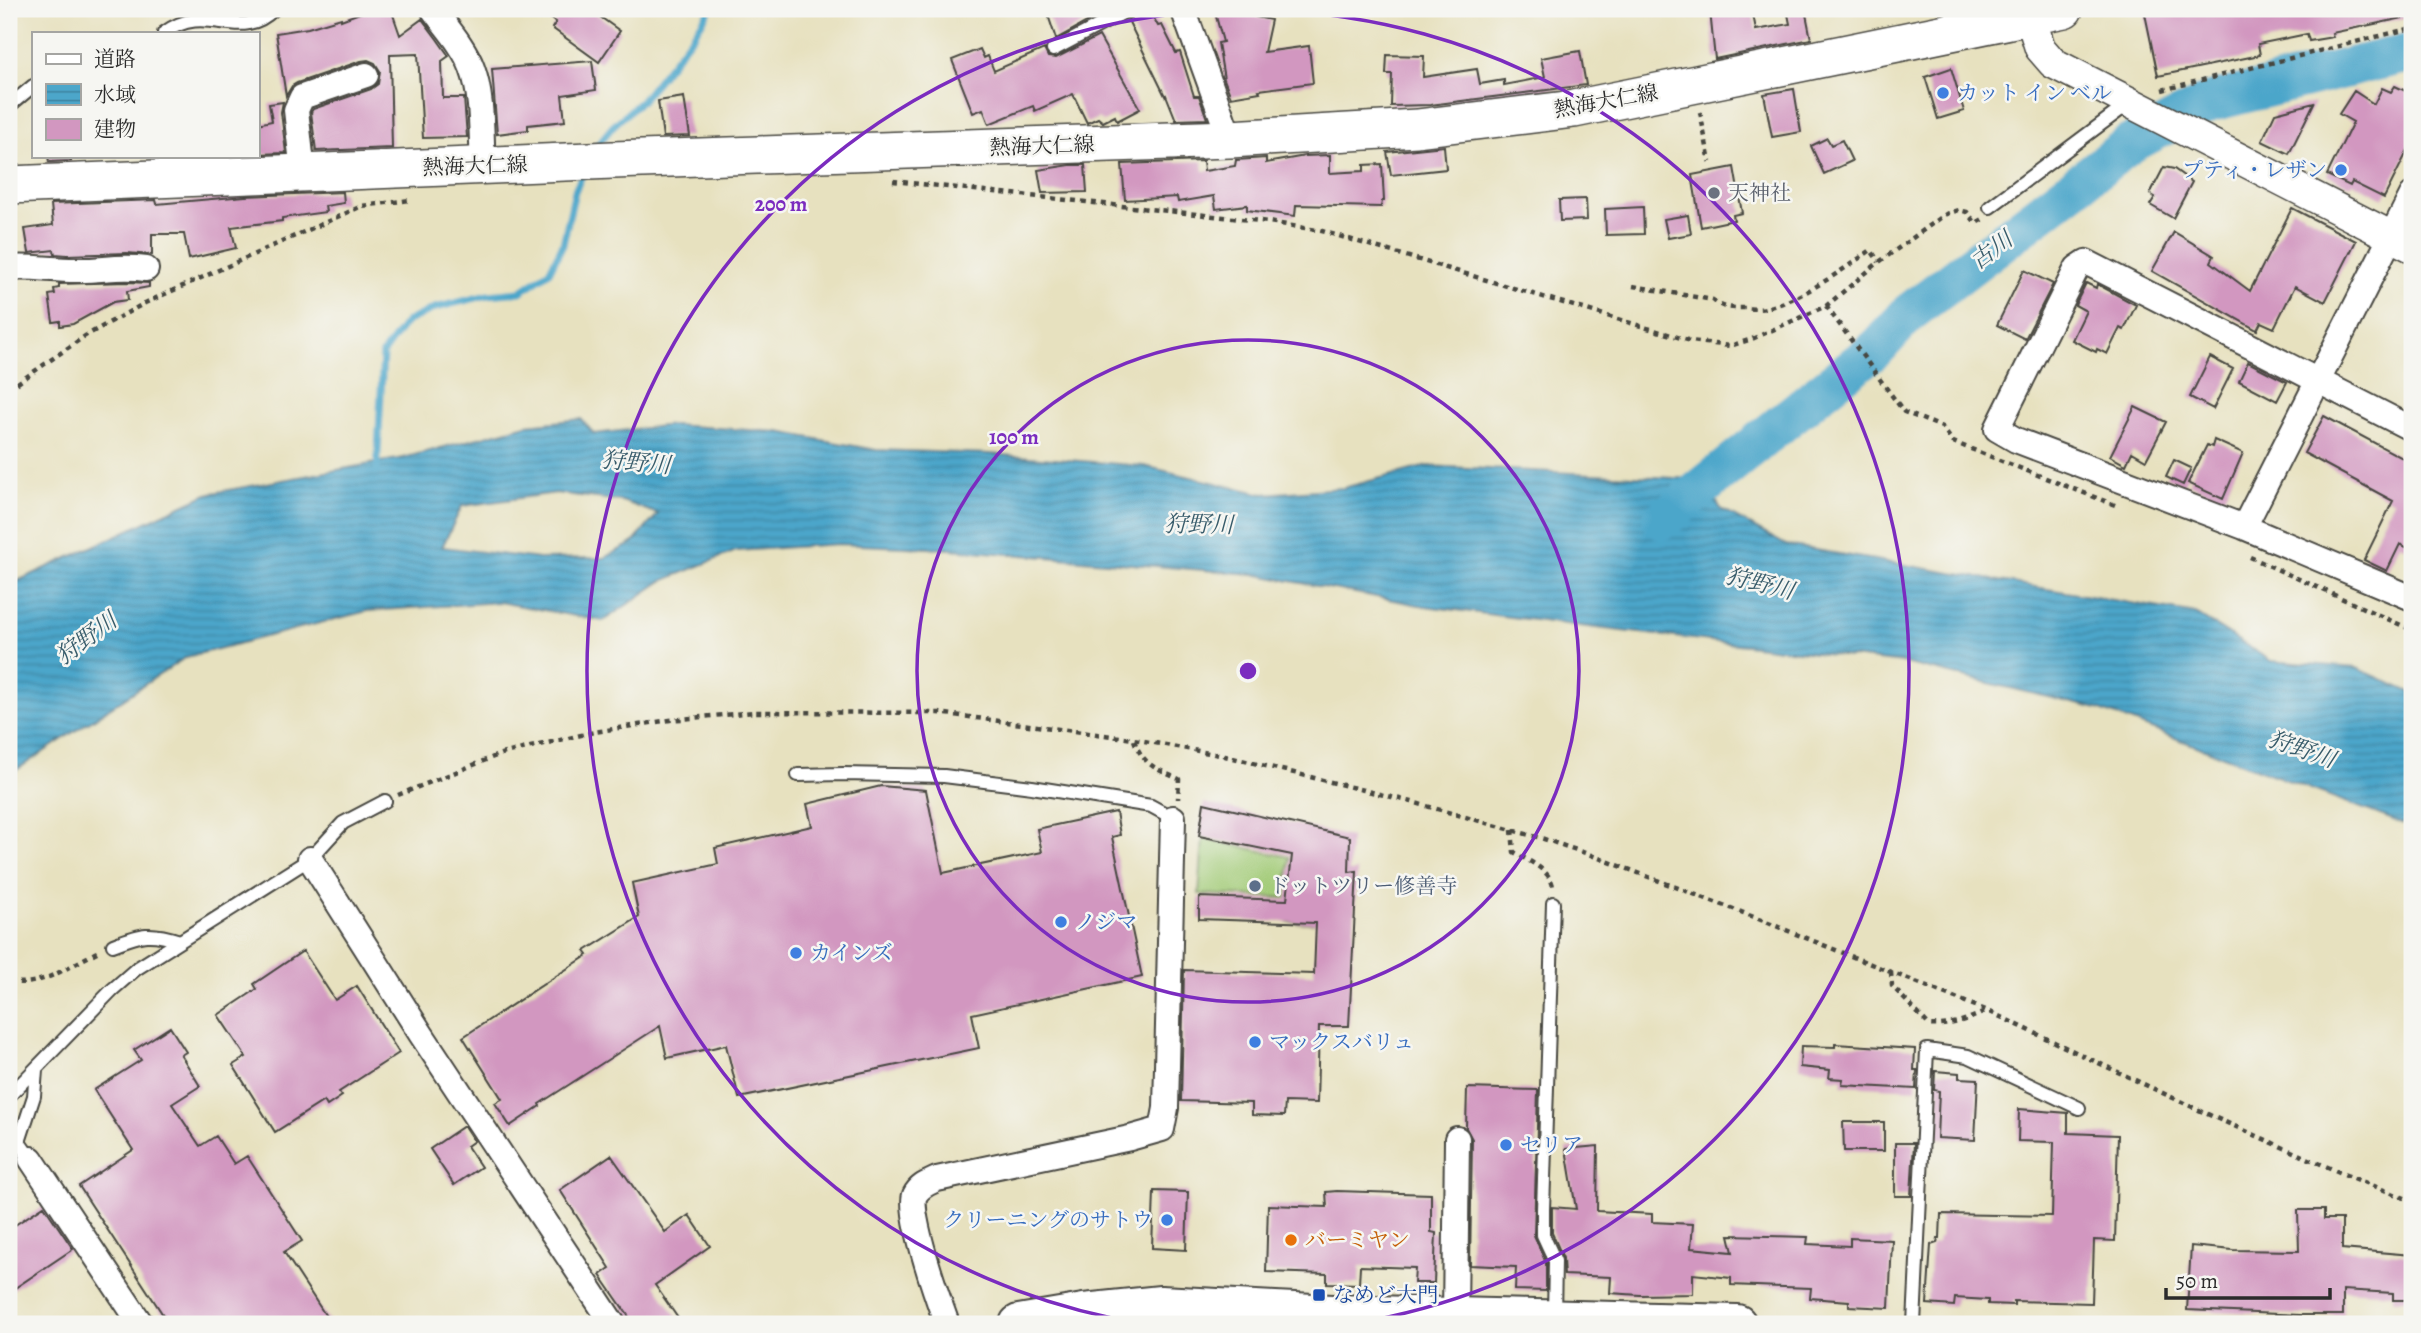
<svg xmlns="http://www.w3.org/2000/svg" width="2421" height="1333" font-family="Alegreya,'Noto Serif JP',serif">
<defs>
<pattern id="water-rules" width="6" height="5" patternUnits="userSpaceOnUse" patternTransform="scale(1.75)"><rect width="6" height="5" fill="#4ca6ca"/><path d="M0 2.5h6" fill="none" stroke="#3f87a4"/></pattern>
</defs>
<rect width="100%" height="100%" fill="#f6f6f2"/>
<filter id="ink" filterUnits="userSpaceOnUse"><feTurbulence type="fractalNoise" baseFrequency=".0143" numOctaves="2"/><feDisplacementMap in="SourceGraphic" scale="14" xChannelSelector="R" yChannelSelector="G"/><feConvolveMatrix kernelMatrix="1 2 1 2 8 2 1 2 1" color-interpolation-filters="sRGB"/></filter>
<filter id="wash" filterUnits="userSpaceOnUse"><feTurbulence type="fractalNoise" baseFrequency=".00686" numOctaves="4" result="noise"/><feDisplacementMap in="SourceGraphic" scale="28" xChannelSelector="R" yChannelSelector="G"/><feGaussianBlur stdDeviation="1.57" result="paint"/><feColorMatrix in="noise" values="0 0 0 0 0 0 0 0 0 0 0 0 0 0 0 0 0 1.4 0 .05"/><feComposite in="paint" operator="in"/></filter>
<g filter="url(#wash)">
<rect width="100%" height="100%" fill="#e7e1bf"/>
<path fill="#a1ca76" stroke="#667a50" stroke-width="2" d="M1203,839L1290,857L1288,877L1314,883L1313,923L1288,922V898L1199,894Z"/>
<path fill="url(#water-rules)" stroke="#3c687a" stroke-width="2" fill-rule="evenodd" d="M581,419L594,434L672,425L779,432L876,450L989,454L1144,466L1263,494L1343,488L1427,466L1695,479L1712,494L1721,509L1786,545L2196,614L2271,661L2357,668L2412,693V827L2098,709L1904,663L1596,628L1425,606L1253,574L950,549L838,544L736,551L662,581L603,621L499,602L367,611L186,657L9,775V585L207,494L403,458L527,425ZM556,493L622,501L658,514L633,543L604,558L539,559L442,547L462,506Z"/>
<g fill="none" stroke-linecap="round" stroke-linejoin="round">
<path stroke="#4ca6ca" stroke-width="7" d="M595,148L613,126L643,99L695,33L710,9
M377,472L383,353L406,322L435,308L488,295L520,292L549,272L563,244L575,191L584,171"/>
<path stroke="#4ca6ca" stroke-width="40" d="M1662,520L1813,398L1877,348L1909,313L2130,144L2210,102L2412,52"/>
</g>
<g id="blocks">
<path fill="#d297c0" d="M370,9H391L400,35L422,19L437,39L449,56L442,61L443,98H464L467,137L423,138L418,54L390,55L392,148L316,151L311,112L313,109L371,89L378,84L380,71L375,63L368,60L361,61L297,83L292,86L286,96L276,33L308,28L341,18V20Z
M537,9H589L620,31L599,62L552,28L556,22Z
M1046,9H1110L1056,39Z
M1139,9H1149L1158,26L1162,25L1176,53L1180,52L1194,96H1199L1207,119L1176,120L1166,95L1165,96L1128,20L1137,14Z
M1214,9H1254L1256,17L1271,20L1264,52L1309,46L1313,83L1259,90L1260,92L1231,97L1224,79L1218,43L1223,42Z
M1725,9H1752L1756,30L1790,24L1787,9H1805L1811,39L1715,59L1710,11Z
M2144,9H2407L2408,17L2332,33L2333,37L2309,41L2307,34L2258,44L2260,55L2158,76Z
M1099,36L1140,109L1117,121L1115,116L1103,122L1098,118L1087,123L1073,94L1035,111L1033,106L989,124L983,109L973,113L952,60L980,49L984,58L988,56L994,71L1044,49L1048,57L1056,58Z
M1580,51L1586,85L1430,105L1391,106L1392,74H1386L1387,55L1424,56L1423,77L1477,69L1480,84L1504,80V85L1545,77L1541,58Z
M592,61L596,90L562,95L565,121L528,125V130L497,134L492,69Z
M1951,68L1964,111L1938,119L1925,77Z
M2395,86L2412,94V142L2384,198L2352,182L2350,186L2327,175L2353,122L2339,114L2354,91L2374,104L2382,88L2391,92Z
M1794,89L1801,132L1772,137L1764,94Z
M684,97L690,136L663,137L658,101Z
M283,102L281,112L286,153L257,154V124L272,121L269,104Z
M2314,103L2289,154L2262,141L2275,113Z
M1827,138L1831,145L1842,140L1852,161L1824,174L1811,146Z
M1444,146L1446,169L1391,175L1387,152Z
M1330,155V173L1364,171V165L1382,164L1384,201H1382L1381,207L1296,205L1295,216L1247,210V205L1216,209L1214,196L1178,202L1177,197L1125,200L1122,164L1203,161L1204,171L1235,166L1236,160L1266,158V163L1305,156Z
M48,156H71V161L49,162Z
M1070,165H1085L1087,192L1042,193L1038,170Z
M1734,167L1742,213L1733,215L1734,220L1701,227L1692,175Z
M2164,167L2174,169L2192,182L2173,218L2150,205L2155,197L2150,194Z
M343,192L344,203L325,206L326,212L282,218V221L231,227L236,248L189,259L184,234H152V255L127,253L67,255L55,254L54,250L29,253L25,229L53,225L51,204L156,200L157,204L245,196Z
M1586,199L1587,220L1560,221L1559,200Z
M1643,207L1644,234L1606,235L1605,209Z
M2292,208L2356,241L2325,302L2295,286L2274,328L2261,322L2257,330L2152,271L2174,232L2214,256L2211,262L2250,291Z
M1688,215L1691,234L1668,238L1664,219Z
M2024,270L2053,284L2025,339L1997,325Z
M127,282L149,283V287L127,291L128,300L113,302L73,324L60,326V321L53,322L49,295L55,294L54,289L59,288V284Z
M2086,283L2096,288L2097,284L2136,305L2124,330L2120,328L2107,354L2097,349L2096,352L2072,340L2086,311L2075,305Z
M2210,357L2233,369L2213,409L2190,397Z
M2248,362L2287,382L2277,401L2239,381Z
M2135,407L2166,422L2146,460L2132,452L2126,465L2110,456Z
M2324,416L2412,463V550L2400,544L2387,571L2364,560L2393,501L2304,453Z
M2214,440L2243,453L2223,499L2188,483L2207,445L2212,447Z
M2174,460L2191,468L2183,485L2166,477Z
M881,786L926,790L943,873L1042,852L1037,829L1116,812L1120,835L1112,837L1142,977L972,1014L979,1048L739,1098L726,1045L667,1058L660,1026L539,1104L540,1106L510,1126L495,1103L502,1099L463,1037L588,955L585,951L639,917L632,883L718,864L715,848L812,826L807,804Z
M1204,803L1350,837L1349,872L1357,871L1349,1026H1319L1317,1103L1285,1102L1284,1116L1252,1115V1103L1181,1101L1184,970L1314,974L1316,923L1199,919V897L1287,900L1292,855L1199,836Z
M303,951L335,1000L357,986L399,1053L339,1092L342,1096L327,1106L324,1101L275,1132L233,1065L246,1057L218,1015L257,989L254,984Z
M170,1027L186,1052L181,1055L200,1086L172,1104L200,1146L216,1136L234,1164L247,1156L302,1241L284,1252L331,1324H169L79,1186L133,1150L94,1090L141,1060L134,1050Z
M1835,1044L1915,1049L1914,1070H1917L1916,1089L1842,1085L1843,1079L1829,1078L1830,1070L1800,1067L1801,1046L1835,1047Z
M1935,1071L1959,1073V1078L1978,1079L1975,1140L1937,1138L1939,1091L1934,1090Z
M1467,1088L1538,1090L1534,1235L1546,1263V1291L1515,1290L1516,1267L1470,1265L1472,1139L1466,1128Z
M2019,1109L2068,1113V1133L2118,1135L2115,1241L2094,1240L2092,1303L2014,1301V1305L1988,1304V1300L1955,1298L1954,1306L1927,1304L1931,1245L1937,1243L1938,1238H1940L1941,1214L2052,1216L2054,1142L2018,1141Z
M1843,1122H1884V1151H1844Z
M464,1126L474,1141L467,1146L481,1167L454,1185L430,1149Z
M1895,1143H1914L1911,1196H1895Z
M1598,1146L1597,1211L1652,1214V1222L1693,1224L1691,1248L1733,1252L1729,1235L1808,1237L1807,1244L1850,1246V1238L1892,1240L1889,1308L1849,1306V1301L1810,1298L1811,1288L1731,1285V1278L1693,1274V1294L1640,1295L1610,1293L1611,1277L1564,1275L1563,1258L1552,1233V1207L1576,1209L1566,1149Z
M611,1155L665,1232L689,1215L710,1246L655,1285L682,1324H634L600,1275L610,1268L560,1190Z
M1154,1191L1188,1192L1186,1250L1152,1248Z
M1337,1191L1431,1194V1232L1436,1233L1434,1283H1414L1415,1268L1360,1266L1359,1284L1327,1283V1274L1266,1272L1268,1205L1327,1207L1326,1192Z
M44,1206L73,1249L9,1292V1229Z
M2298,1210H2324V1219H2342V1249L2412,1255V1300H2393V1293L2343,1290V1315H2300L2187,1310L2191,1246L2233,1250L2299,1251Z"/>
</g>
</g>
<g filter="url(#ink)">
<use href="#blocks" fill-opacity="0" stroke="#474641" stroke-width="2"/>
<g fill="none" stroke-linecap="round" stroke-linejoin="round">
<defs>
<path id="service" d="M164,33C208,0 238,45 274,9
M1053,50L1130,9
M9,106L33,86
M1990,207L2128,104
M798,775L843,774L944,776L1032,787L1151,806L1173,818
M1553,903L1543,1210V1235L1555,1261L1554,1316
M113,945C142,934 149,931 180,941
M10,1095L112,990L136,969L310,859L343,823L385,801
M31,1159L19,1142L34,1096L36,1070
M1914,1324L1927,1050L1968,1056L2079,1108"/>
<path id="minor" d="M433,9C446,27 464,46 472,68C483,97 481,135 483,166
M1183,9L1230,139
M303,173L296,110L302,97L366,75
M9,268C31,266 52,270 75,270C101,271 118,265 146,269
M2412,429L2086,262L2077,268L1997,429L2016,440L2244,527L2412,598
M2244,527L2412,195
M310,859L421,1034L613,1324
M31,1159L141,1324
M1455,1317L1457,1139
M947,1324C939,1302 907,1213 915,1195C920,1185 929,1183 937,1179L1130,1138L1162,1129L1166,1108L1173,818"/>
<path id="tertiary" d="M2030,16L2040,48L2053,63L2412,247"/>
<path id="primary" d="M9,185L613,160L1230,139L1417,128L1574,109L2064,9"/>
<path id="trunk" d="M1019,1324L1084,1313L1161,1305L1332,1314L1737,1324"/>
</defs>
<use href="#service" stroke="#474641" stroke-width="16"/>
<use href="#minor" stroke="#474641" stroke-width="28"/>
<use href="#tertiary" stroke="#474641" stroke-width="33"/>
<use href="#primary" stroke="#474641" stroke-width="40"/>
<use href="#trunk" stroke="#474641" stroke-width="42"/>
<path stroke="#474641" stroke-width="4.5" stroke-dasharray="5 5" stroke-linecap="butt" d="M2162,90L2412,28
M1700,112L1710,162
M893,181L1269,222L1322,231L1691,341L1730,346L1752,339L1826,306L1879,262L1946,214L1959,210L1967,212L1976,223L1983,219
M1633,286L1713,300C1721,308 1731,308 1743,308C1750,308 1758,310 1765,308C1798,302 1844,269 1871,250L1879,262
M1826,306L1904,412L1942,427L1953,442L2115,505
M9,389L85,336L145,303L362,206L410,200
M2250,557L2412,630
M1134,740C1143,765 1156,769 1179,779L1178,799
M398,795L501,754L594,732L670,720L755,712L939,713L1134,739L1225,756L1412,802L1544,839L1591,855L1736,910L1988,1011L2216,1118L2346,1175L2412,1201
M1512,830L1514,852C1528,861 1554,871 1553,890
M1891,972L1892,986L1929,1025C1949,1027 1969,1019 1987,1011
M9,981C39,990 72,964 99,951"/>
<use href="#service" stroke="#fff" stroke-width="12"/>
<use href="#minor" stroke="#fff" stroke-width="24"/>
<use href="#tertiary" stroke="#fff" stroke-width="30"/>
<use href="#primary" stroke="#fff" stroke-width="37"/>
<use href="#trunk" stroke="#fff" stroke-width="38"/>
</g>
</g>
<g fill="none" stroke="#7b2cbf" stroke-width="3.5">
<circle cx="1248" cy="671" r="331"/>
<path d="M1145 1324A661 661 0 1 1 1351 1324"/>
</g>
<g fill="#3f7fe0" stroke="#f6f6f2" stroke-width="2.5">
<circle cx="1943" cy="93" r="7"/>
<circle cx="2341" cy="170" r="7"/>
<circle cx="1061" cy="922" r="7"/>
<circle cx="796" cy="953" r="7"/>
<circle cx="1255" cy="1042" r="7"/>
<circle cx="1506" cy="1145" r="7"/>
<circle cx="1167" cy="1220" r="7"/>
</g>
<circle fill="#6b7280" stroke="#f6f6f2" stroke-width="2.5" cx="1714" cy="193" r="7"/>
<circle fill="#5c6f8a" stroke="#f6f6f2" stroke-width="2.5" cx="1255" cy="886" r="7"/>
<circle fill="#e8710a" stroke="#f6f6f2" stroke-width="2.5" cx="1291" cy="1240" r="7"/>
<rect fill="#1a4fb4" stroke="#f6f6f2" stroke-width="2.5" x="1312" y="1288" width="14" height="14" rx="3.5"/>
<g text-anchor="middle" stroke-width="5" stroke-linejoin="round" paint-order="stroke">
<g font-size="21" fill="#366cbe" stroke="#f6f6f2" text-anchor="start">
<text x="1957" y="100">カット イン ベル</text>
<text x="2327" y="177" text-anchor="end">プティ・レザン</text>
<text x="1075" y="929">ノジマ</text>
<text x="810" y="960">カインズ</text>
<text x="1269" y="1049">マックスバリュ</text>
<text x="1520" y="1152">セリア</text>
<text x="1153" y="1227" text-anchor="end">クリーニングのサトウ</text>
</g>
<g font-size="21" fill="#2b2b2b" stroke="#f6f6f2">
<text transform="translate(1606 101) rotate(-10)" y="7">熱海大仁線</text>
<text transform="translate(1042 146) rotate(-2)" y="7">熱海大仁線</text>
<text transform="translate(475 166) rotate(-2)" y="7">熱海大仁線</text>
</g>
<g font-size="21" fill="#5b616d" stroke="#f6f6f2" text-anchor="start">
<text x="1728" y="200">天神社</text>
</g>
<g font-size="21" fill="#4e5e75" stroke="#f6f6f2" text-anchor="start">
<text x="1269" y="893">ドットツリー修善寺</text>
</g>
<g font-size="21" fill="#c56008" stroke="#f6f6f2" text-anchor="start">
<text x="1305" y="1247">バーミヤン</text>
</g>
<g font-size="21" fill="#164399" stroke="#f6f6f2" text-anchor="start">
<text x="1333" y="1302">なめど大門</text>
</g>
<g font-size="23" font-style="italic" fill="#385c6b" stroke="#f6f6f2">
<text transform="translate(1991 250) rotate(-37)" y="8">古川</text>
<text transform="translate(636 462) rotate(5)" y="8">狩野川</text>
<text transform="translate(1199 524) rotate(1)" y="8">狩野川</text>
<text transform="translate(1760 583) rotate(14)" y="8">狩野川</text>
<text transform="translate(86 638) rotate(-37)" y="8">狩野川</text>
<text transform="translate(2302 749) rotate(19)" y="8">狩野川</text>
</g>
</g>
<circle cx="1248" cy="671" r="10" fill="#7b2cbf" stroke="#f6f6f2" stroke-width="3.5"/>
<g font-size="21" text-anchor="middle" font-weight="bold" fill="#7b2cbf" stroke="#f6f6f2" stroke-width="5" stroke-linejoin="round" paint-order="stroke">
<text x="781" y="211">200 m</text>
<text x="1014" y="444">100 m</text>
</g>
<rect width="2421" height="1333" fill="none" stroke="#f6f6f2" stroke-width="35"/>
<rect x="32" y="32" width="228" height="126" fill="#f6f6f2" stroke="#a5a5a2" stroke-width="2"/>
<rect x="46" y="54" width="35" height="10" fill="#ffffff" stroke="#a5a5a2" stroke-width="2"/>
<text x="94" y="66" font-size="21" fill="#2b2b2b">道路</text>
<rect x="46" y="84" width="35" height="21" fill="url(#water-rules)" stroke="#a5a5a2" stroke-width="2"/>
<text x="94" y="102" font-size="21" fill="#2b2b2b">水域</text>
<rect x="46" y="119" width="35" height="21" fill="#d297c0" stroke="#a5a5a2" stroke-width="2"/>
<text x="94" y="136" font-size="21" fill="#2b2b2b">建物</text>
<path d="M2166 1288v10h164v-10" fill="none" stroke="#2b2b2b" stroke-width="3.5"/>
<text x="2176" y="1288" font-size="21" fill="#2b2b2b" stroke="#f6f6f2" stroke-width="5" paint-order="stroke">50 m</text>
</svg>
